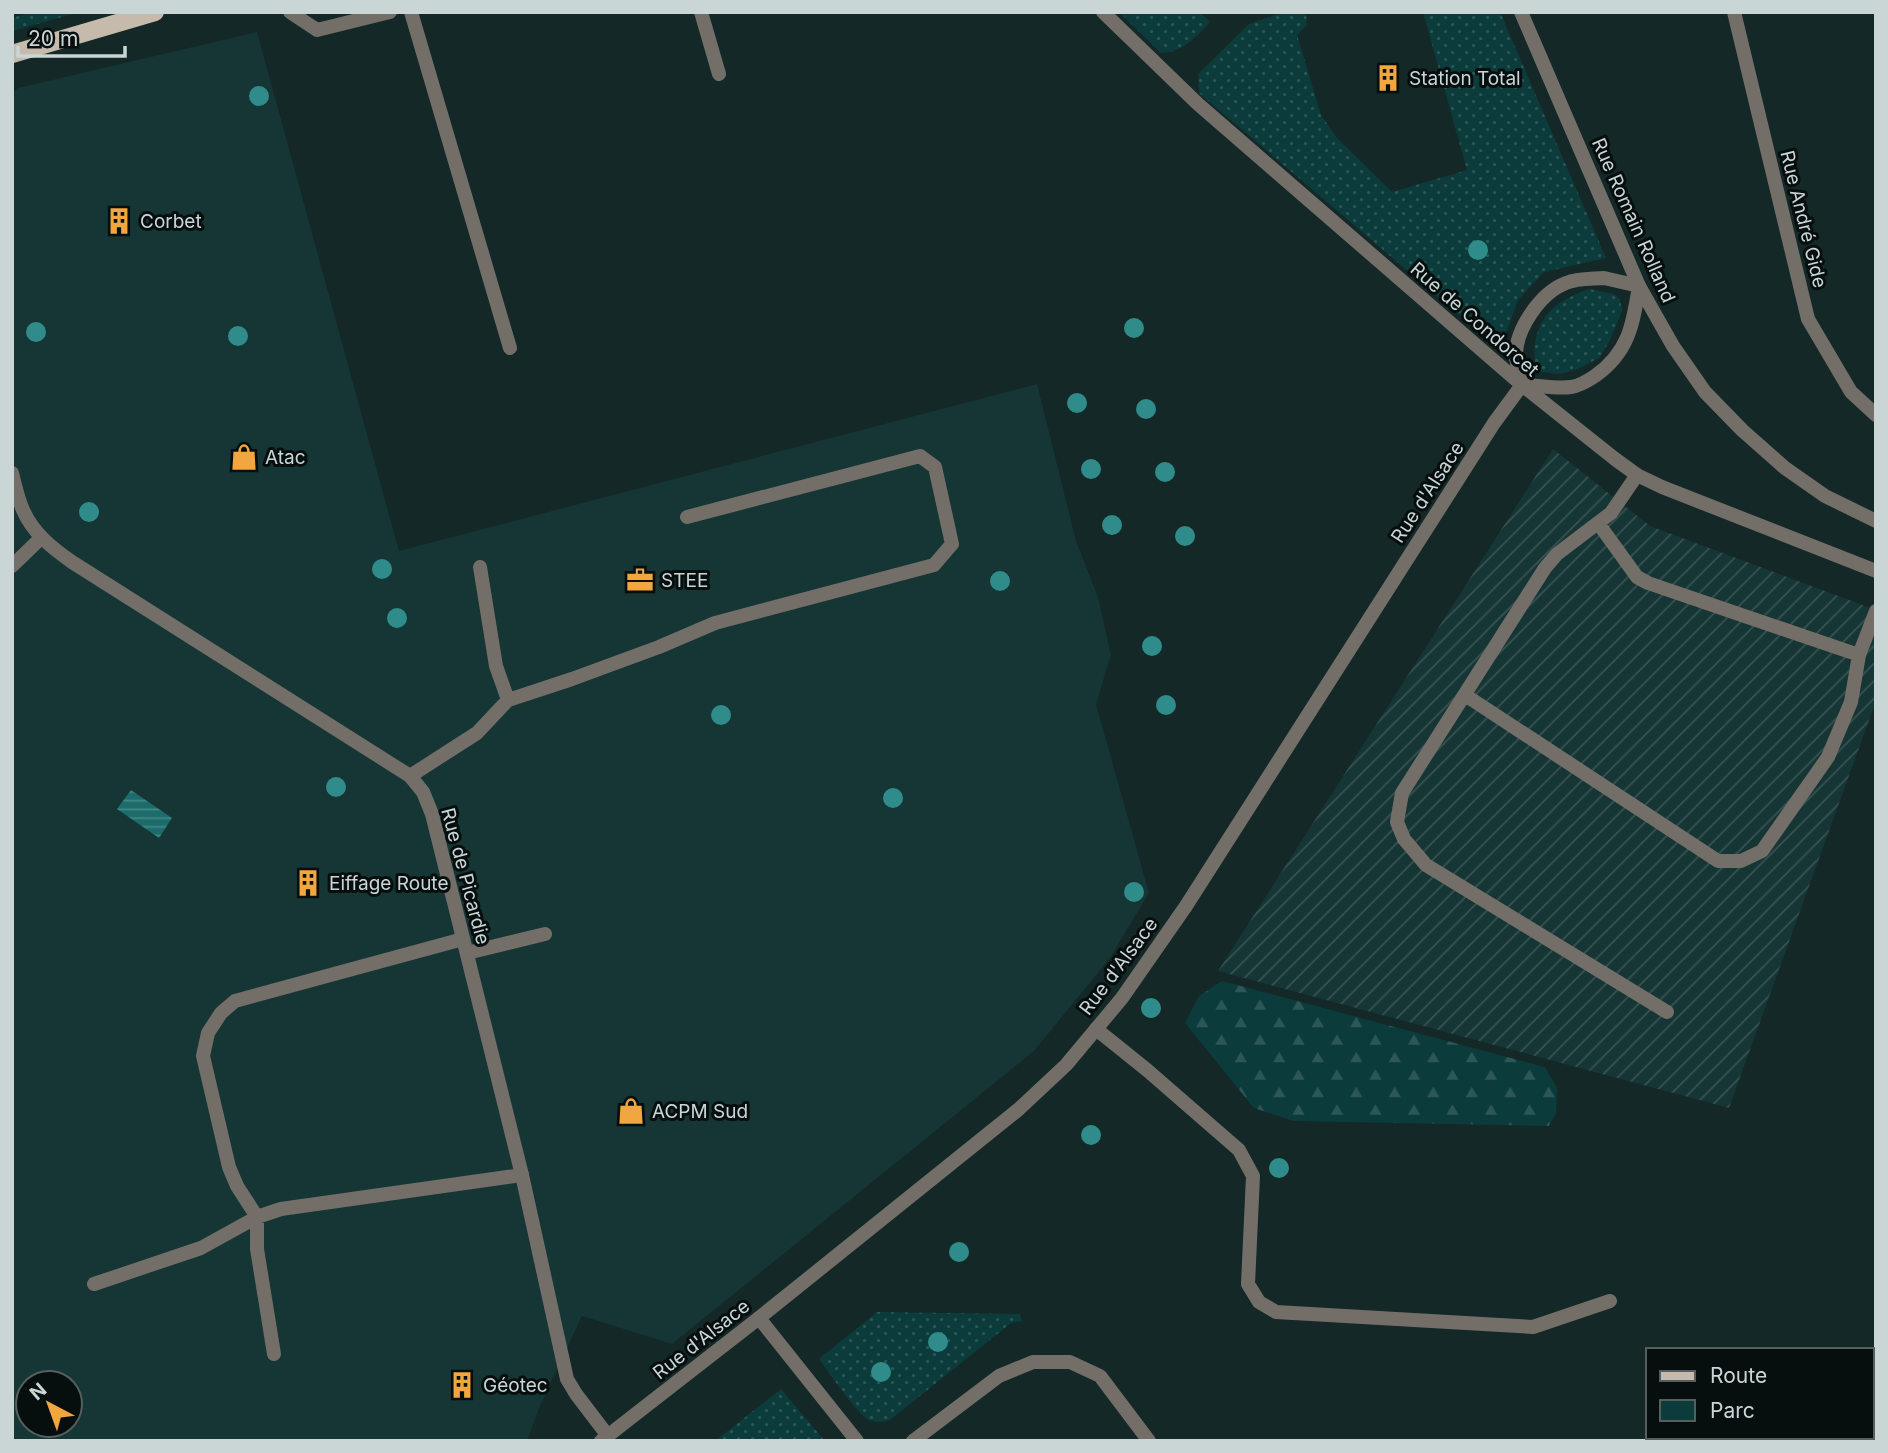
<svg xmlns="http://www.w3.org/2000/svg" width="1888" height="1453" font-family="Inter,sans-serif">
<defs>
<pattern id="industrial-furrows" width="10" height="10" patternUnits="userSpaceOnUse" patternTransform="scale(1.75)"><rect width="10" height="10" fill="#163535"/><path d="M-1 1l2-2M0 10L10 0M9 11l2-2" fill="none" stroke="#375251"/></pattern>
<pattern id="green-dots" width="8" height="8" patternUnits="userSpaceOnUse" patternTransform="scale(1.75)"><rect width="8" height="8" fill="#0b3b3b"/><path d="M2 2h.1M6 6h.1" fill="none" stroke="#2d5756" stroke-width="1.8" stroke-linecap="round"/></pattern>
<pattern id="forest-firs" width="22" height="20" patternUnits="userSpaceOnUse" patternTransform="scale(1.75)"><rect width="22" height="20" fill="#0b3b3b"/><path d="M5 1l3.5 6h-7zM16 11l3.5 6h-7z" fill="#2d5756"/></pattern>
<pattern id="water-rules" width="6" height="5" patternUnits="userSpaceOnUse" patternTransform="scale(1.75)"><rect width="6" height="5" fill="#1b6c6b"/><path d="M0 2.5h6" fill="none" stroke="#458786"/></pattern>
</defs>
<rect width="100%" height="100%" fill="#132827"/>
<path fill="#163535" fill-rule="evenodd" d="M257,32L399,551L1037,384L1076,541L1098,597L1111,655L1096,704L1149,893L1110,958L1034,1051L672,1344L582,1316L539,1408L527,1441H12V93L18,88ZM28,1383H70V1425H28Z"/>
<path fill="url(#industrial-furrows)" d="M1553,449L1650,526L1876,610V701L1729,1108L1218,971Z"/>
<path fill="url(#green-dots)" d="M31,12H80L12,31V18Z
M1119,12H1200L1210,22C1196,37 1182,53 1161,53Z
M1283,12L1306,13L1307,25L1297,35L1321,115L1336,137L1392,192L1467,170L1423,12H1500L1606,258L1544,272L1518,300L1504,338L1484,336L1199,93L1198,74L1249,24Z
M1589,289L1614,294L1620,299L1622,311L1610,340L1599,358L1578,369L1560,374L1542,372L1535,366C1531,323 1549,303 1589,289Z
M877,1312L1020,1314L1022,1321L1011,1323L890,1420C883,1422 876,1423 869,1420C855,1412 829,1372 819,1359Z
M781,1389L825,1441H715Z"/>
<path fill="url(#forest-firs)" d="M1222,981L1545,1067L1557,1088L1556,1113L1549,1126L1293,1121L1254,1108L1185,1023L1199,996Z"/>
<path fill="url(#water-rules)" d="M131,790L172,818L159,838L117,809Z"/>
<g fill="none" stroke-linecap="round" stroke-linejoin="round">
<path stroke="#746e68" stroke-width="14" d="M290,12L317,30L390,12
M411,12L510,348
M701,12L719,74
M1604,278L1639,286C1633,324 1629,352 1595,376C1589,380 1579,386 1571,387C1555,389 1537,385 1522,385C1520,376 1517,366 1516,357C1515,330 1540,293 1566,283C1577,278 1592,279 1604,278Z
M1637,475L1611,513L1557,554L1545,568L1402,793L1397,822L1404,839L1426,865L1667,1012
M1598,523L1637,577L1648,583L1859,655
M480,567L496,666L508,700
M1465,695L1718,861H1741L1762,851L1828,757L1851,702L1859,655L1876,611
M410,776L477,733L508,700L572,679L659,647L715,623L934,565L952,544L935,467L920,456L687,517
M463,939L235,1001L221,1013L208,1033L203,1056L229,1167L237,1186L257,1217L281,1209L522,1175
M467,953L545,934
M1096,1029L1147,1070L1239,1150L1253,1176L1248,1284L1259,1302L1276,1312L1533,1327L1610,1301
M94,1284L201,1248L257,1217V1249L274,1354
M759,1318L857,1441
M913,1441L999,1376L1033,1362H1070L1100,1376L1149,1441"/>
<path stroke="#746e68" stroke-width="14" d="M1734,12L1808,319L1851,392L1876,415
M12,473C15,485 18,499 23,510C33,533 52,548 72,562L410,776L423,792L432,814L522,1175L567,1379L576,1394L608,1436
M12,566L41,538"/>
<path stroke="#746e68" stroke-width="14" d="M1103,12L1198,104L1522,385L1615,459L1637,475L1662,487L1876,571
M1521,12L1639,286L1673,346L1705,392L1742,430L1785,468L1825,496L1876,521
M601,1441L759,1318L1019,1109L1066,1065L1122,998L1186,906L1494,423L1522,385"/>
<path stroke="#c5baac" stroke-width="18" d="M12,54L155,12"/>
</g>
<g fill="#308c8a">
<circle cx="259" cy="96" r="10"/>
<circle cx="1478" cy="250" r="10"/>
<circle cx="1134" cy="328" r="10"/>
<circle cx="36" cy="332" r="10"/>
<circle cx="238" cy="336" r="10"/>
<circle cx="1077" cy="403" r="10"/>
<circle cx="1146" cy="409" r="10"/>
<circle cx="1091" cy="469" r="10"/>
<circle cx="1165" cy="472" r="10"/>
<circle cx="89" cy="512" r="10"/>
<circle cx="1112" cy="525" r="10"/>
<circle cx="1185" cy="536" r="10"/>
<circle cx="382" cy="569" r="10"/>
<circle cx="1000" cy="581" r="10"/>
<circle cx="397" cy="618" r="10"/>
<circle cx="1152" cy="646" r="10"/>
<circle cx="1166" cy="705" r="10"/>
<circle cx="721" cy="715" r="10"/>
<circle cx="336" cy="787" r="10"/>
<circle cx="893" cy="798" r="10"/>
<circle cx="1134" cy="892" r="10"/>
<circle cx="1151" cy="1008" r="10"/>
<circle cx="1091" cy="1135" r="10"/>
<circle cx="1279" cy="1168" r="10"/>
<circle cx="959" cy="1252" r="10"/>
<circle cx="938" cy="1342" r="10"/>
<circle cx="881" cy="1372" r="10"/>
</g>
<defs>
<symbol id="building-bare" viewBox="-9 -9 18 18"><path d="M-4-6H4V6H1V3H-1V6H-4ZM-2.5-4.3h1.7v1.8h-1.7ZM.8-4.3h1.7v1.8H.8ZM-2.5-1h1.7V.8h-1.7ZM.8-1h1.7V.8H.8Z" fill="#f1a640" stroke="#060f0e" stroke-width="2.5" paint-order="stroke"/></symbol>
<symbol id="shop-bare" viewBox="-9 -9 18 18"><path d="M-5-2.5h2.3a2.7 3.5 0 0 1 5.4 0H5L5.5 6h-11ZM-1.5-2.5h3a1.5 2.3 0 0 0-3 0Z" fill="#f1a640" stroke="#060f0e" stroke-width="2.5" paint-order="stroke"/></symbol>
<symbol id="office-bare" viewBox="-9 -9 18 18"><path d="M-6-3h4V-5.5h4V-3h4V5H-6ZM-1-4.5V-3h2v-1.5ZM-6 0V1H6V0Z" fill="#f1a640" stroke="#060f0e" stroke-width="2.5" paint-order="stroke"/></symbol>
</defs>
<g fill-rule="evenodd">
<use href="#building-bare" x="1369" y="59" width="38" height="38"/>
<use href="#building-bare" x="100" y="202" width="38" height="38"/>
<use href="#shop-bare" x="225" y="438" width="38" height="38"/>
<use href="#office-bare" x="621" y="561" width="38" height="38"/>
<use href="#building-bare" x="289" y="864" width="38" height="38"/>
<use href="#shop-bare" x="612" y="1092" width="38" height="38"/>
<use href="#building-bare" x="443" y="1366" width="38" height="38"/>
</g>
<g text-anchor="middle" stroke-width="6" stroke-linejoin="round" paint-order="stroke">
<g font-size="19" fill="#c9d6d5" stroke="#060f0e" text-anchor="start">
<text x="1409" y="85">Station Total</text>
<text x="140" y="228">Corbet</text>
<text x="265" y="464">Atac</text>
<text x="661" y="587">STEE</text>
<text x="329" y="890">Eiffage Route</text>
<text x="652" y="1118">ACPM Sud</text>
<text x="483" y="1392">Géotec</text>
</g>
<g font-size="19" fill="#c9d6d5" stroke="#060f0e">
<text transform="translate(1804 219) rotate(76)" y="7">Rue André Gide</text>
<text transform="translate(1634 220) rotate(66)" y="7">Rue Romain Rolland</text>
<text transform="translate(1475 319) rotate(41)" y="7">Rue de Condorcet</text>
<text transform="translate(1427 492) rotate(-57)" y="7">Rue d'Alsace</text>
<text transform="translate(466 876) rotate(75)" y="7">Rue de Picardie</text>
<text transform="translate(1118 966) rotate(-53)" y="7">Rue d'Alsace</text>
<text transform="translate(701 1339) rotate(-38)" y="7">Rue d'Alsace</text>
</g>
</g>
<rect width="1888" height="1453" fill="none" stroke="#c9d6d5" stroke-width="28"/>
<rect x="1646" y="1348" width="228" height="91" fill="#060f0e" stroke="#545f5e" stroke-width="2"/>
<rect x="1660" y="1371" width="35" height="10" fill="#c5baac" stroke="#545f5e" stroke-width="2"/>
<text x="1710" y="1383" font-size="21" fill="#c9d6d5">Route</text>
<rect x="1660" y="1400" width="35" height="21" fill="#0b3b3b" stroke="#545f5e" stroke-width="2"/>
<text x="1710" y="1418" font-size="21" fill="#c9d6d5">Parc</text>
<g transform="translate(49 1404) rotate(319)"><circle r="33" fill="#060f0e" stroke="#545f5e" stroke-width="2"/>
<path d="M0-5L12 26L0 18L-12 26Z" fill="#f1a640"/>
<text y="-10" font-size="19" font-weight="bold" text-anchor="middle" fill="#c9d6d5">N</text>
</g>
<path d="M18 46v10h107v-10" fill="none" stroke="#c9d6d5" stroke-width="3.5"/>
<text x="28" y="46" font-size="21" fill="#c9d6d5" stroke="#060f0e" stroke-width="5" paint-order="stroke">20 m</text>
</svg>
